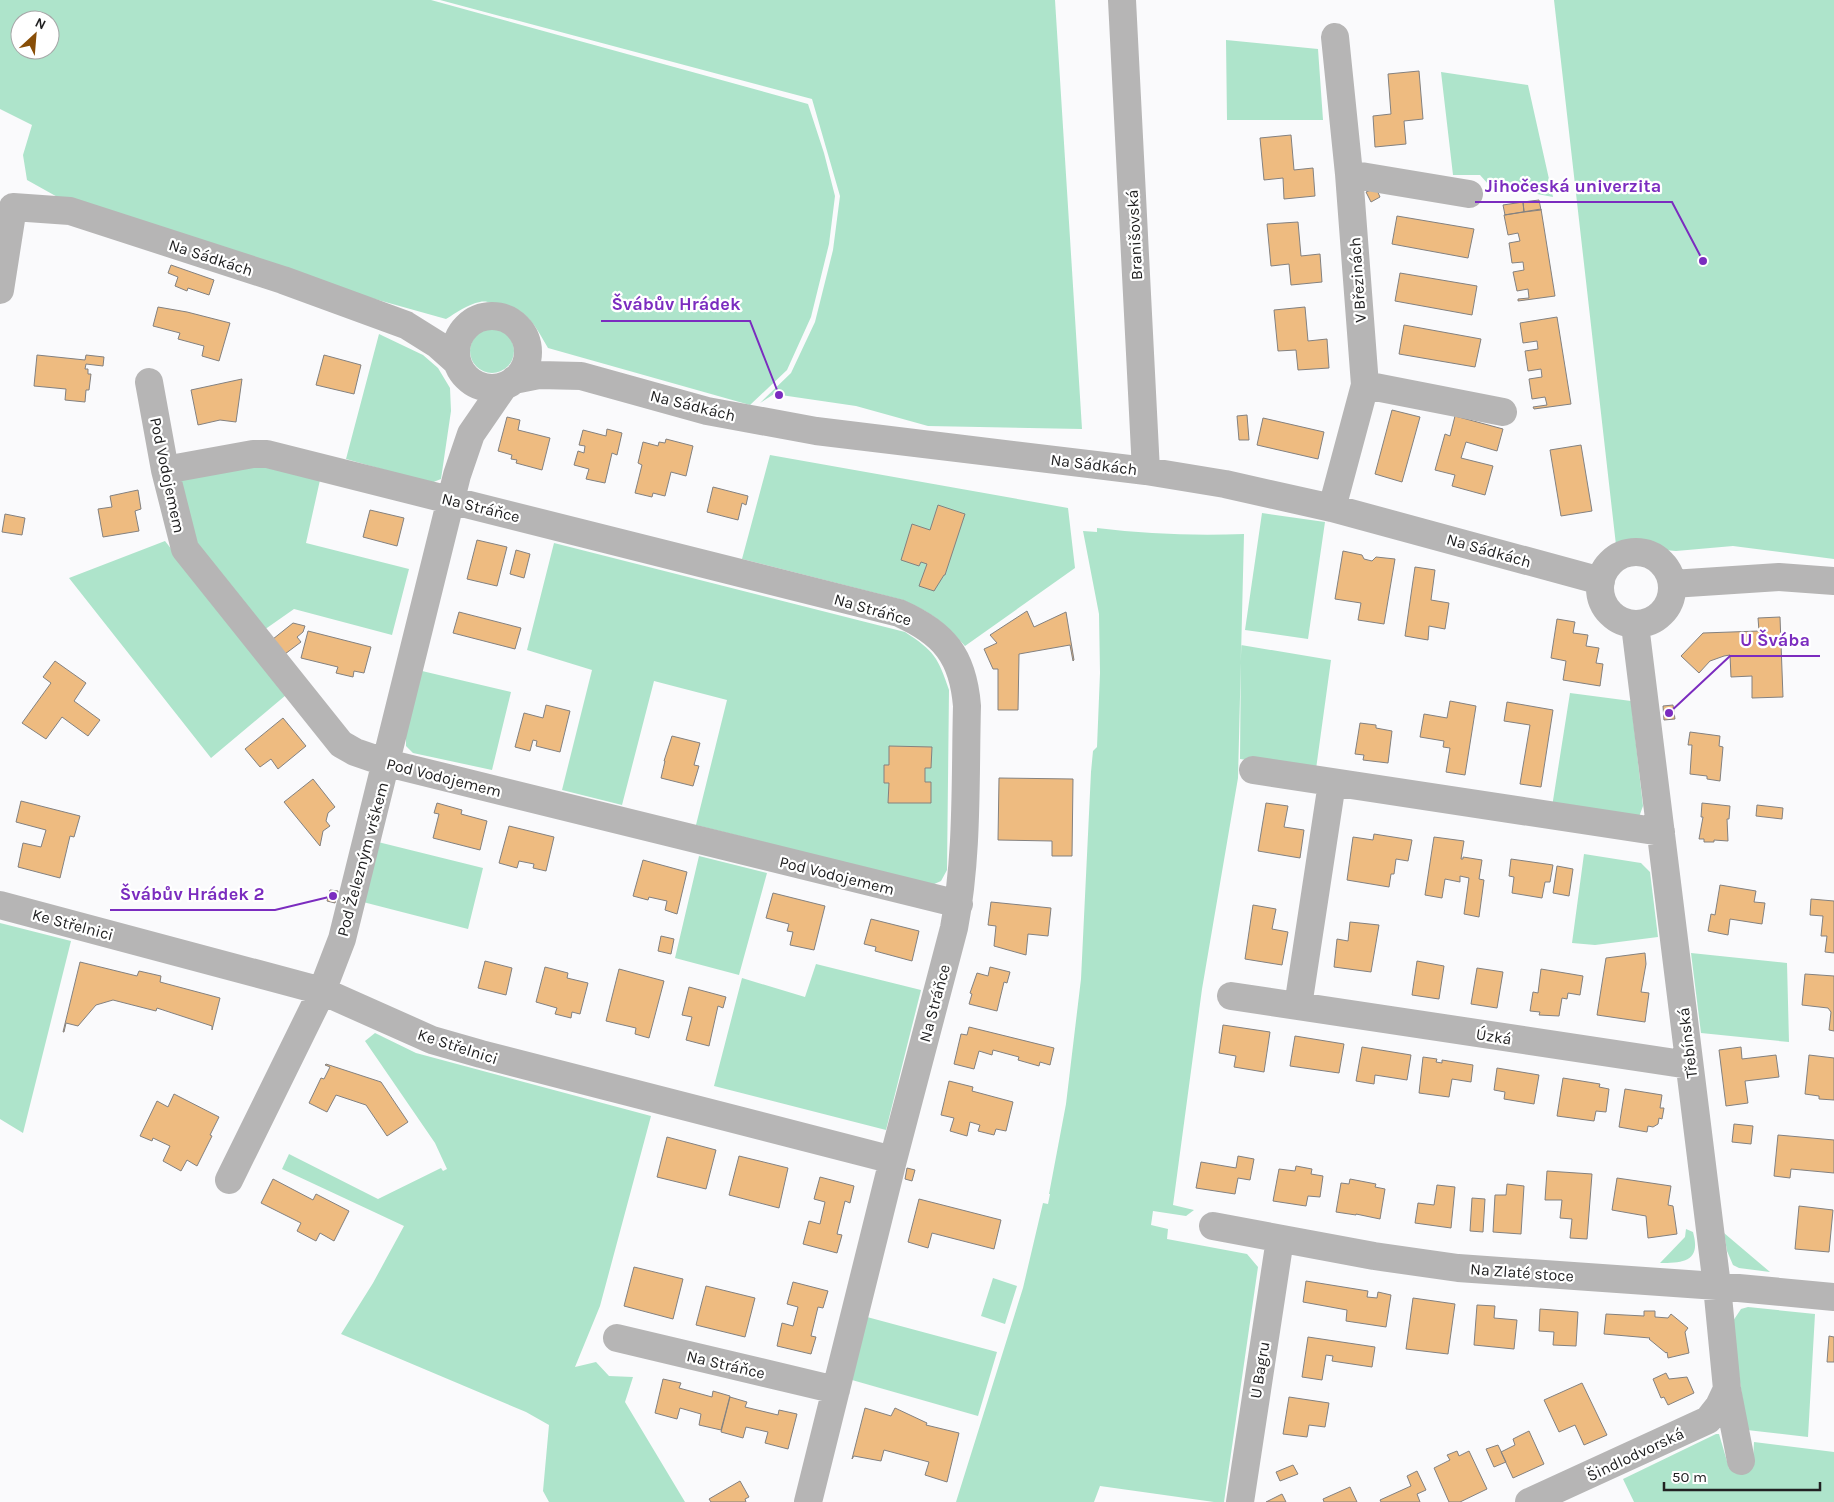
<svg xmlns="http://www.w3.org/2000/svg" width="1834" height="1502" font-family="Karla,sans-serif">
<rect width="100%" height="100%" fill="#fafafc"/>
<path fill="#aee4cb" fill-rule="evenodd" d="M0,0H431L808,104L824,153L835,196L829,244L811,317L787,370L750,405L548,348C534,323 524,304 492,303C488,302 484,301 480,302C468,304 456,313 446,319L278,272L70,204L27,180L23,155L32,125L0,109ZM20,20H50V50H20Z
M440,0H1055L1082,429L928,426L856,406L774,394L760,403L791,373L815,322L833,250L840,196L812,99Z
M1554,0H1834V559L1733,546L1676,551L1664,550L1655,543L1641,540H1629L1616,545Z
M1226,40L1318,49L1323,120H1227Z
M1441,72L1528,85L1553,197L1489,185L1480,175H1453Z
M470 351a22 22 0 1 1 44 0a22 22 0 1 1-44 0Z
M379,334L423,355L438,368L450,388L451,411L441,479L431,483L346,459Z
M770,455L1068,508L1075,568L965,646C944,622 932,613 903,600L742,559Z
M260,462L320,480L306,543L409,569L392,635L294,609L264,630L191,546L179,478Z
M1262,513L1325,522L1308,639L1245,630Z
M1097,528C1146,534 1195,536 1244,534L1238,778L1202,989L1173,1205L1194,1210L1186,1216L1153,1211L1151,1225L1168,1229L1167,1239L1247,1254L1258,1267L1224,1502H1214L1100,1486L1094,1502H956L1023,1288L1043,1203L1048,1204L1050,1194H1049L1066,1104L1081,979L1091,772L1093,751L1097,747L1100,673L1099,614L1083,531L1097,532Z
M165,541L286,695L211,758L69,578Z
M554,543L905,632C934,651 938,657 949,690L947,870L941,881L932,885L696,825L727,700L654,681L622,805L562,790L592,670L527,650Z
M1241,645L1331,660L1316,769L1240,759Z
M422,671L511,692L492,770L413,753L406,746V730Z
M1570,693L1631,701L1643,806L1639,817L1552,807Z
M378,842L483,868L468,929L363,902Z
M1584,854L1641,863L1650,872L1658,937L1595,945L1572,943Z
M699,856L767,873L739,975L675,958Z
M0,923L71,941L23,1133L0,1119Z
M1691,953L1787,963L1789,1042L1701,1033Z
M816,964L921,990L886,1130L714,1086L742,978L805,997Z
M375,1033L416,1053L651,1116L600,1306L575,1367L596,1362L609,1376L633,1377L625,1402L685,1502H549L543,1491L549,1425L526,1412L341,1334L373,1283L404,1226L282,1169L289,1154L378,1199L441,1168L443,1171L447,1169L435,1143L365,1041Z
M1686,1229L1693,1232C1701,1261 1685,1263 1660,1263L1685,1237Z
M1724,1233L1770,1272L1739,1268L1733,1265L1727,1251Z
M993,1278L1017,1286L1005,1324L981,1316Z
M1748,1307L1815,1314L1808,1437L1747,1430L1734,1341L1733,1321L1741,1309Z
M867,1317L997,1352L978,1416L852,1380Z
M1716,1434H1719L1729,1468L1753,1460L1754,1442L1834,1452V1502H1634L1623,1479Z"/>
<path fill="#eebb80" stroke="#838180" d="M1419,71L1423,119L1404,121L1406,144L1375,147L1373,116L1391,114L1388,74Z
M1291,135L1294,170L1313,168L1315,196L1284,199L1283,178L1264,180L1260,138Z
M1376,188L1380,197L1371,202L1366,192Z
M1539,200L1541,210L1524,212L1523,202Z
M1523,202L1524,212L1505,215L1503,205Z
M1541,209L1555,296L1518,301V299L1529,298L1528,289L1517,291L1513,272L1524,270L1523,262L1512,263L1509,243L1520,241L1518,233L1508,235L1504,215Z
M1397,216L1474,229L1468,258L1392,244Z
M1298,222L1301,256L1320,254L1322,282L1291,285L1289,264L1271,266L1267,224Z
M171,265L214,280L209,295L188,288L187,291L175,286L178,277L168,273Z
M1400,273L1477,286L1472,315L1395,301Z
M158,307L187,312L230,323L219,361L202,356L204,346L178,339L180,333L153,326Z
M1305,307L1308,341L1327,339L1329,368L1298,370L1296,350L1278,351L1274,310Z
M1557,317L1571,404L1534,409L1533,407L1547,405L1545,397L1532,399L1529,379L1542,377L1541,369L1528,371L1525,351L1538,349L1537,341L1523,343L1520,323Z
M1404,325L1481,339L1475,367L1399,354Z
M37,355L85,360L86,355L104,357L103,366L86,364L85,369H88V374H91L89,390H86L85,402L65,400L66,389L34,386Z
M324,355L361,365L354,394L316,385Z
M242,379L236,422L220,420L198,425L191,390Z
M1392,410L1420,417L1402,482L1375,474Z
M1247,415L1249,440H1239L1237,416Z
M1455,416L1503,429L1497,451L1466,442L1461,458L1493,466L1485,495L1452,486L1455,475L1435,470L1445,434L1450,436Z
M507,417L520,420L518,430L550,438L542,470L516,463L517,460L511,459L512,455L498,451Z
M1263,418L1324,432L1318,459L1257,445Z
M607,429L622,433L617,455L612,453L605,483L586,479L589,469L574,465L578,451L584,453L585,446L579,445L583,430L606,436Z
M666,439L693,446L686,476L671,472L665,496L653,493L652,497L635,493L642,465L638,463L643,442L658,446L659,442L665,443Z
M1581,445L1592,511L1561,516L1550,450Z
M713,487L748,496L746,505L742,503L738,520L707,512Z
M138,490L141,509L135,511L139,531L103,537L98,509L112,507L110,496Z
M938,505L965,514L945,575H944L934,591L919,586L927,564L921,562L919,566L901,560L912,524L930,530Z
M370,510L404,518L397,546L363,537Z
M5,514L25,518L22,535L2,532Z
M477,540L507,547L497,586L467,579Z
M516,550L530,554L524,578L510,574Z
M1343,551L1362,555L1364,559L1372,561L1376,557L1395,559L1384,624L1358,620L1361,603L1335,599Z
M1415,567L1435,570L1431,600L1449,603L1445,629L1429,626L1428,640L1405,636Z
M1027,611L1034,627L1066,612L1074,660L1073,661L1070,645L1019,654L1018,710H998V669H993L984,649L997,643L990,635Z
M459,612L521,628L515,649L453,633Z
M1780,617L1783,697L1752,698V676L1731,677L1730,655L1724,656L1710,661L1699,673L1681,656L1703,633L1759,631L1758,618Z
M1557,619L1575,622L1573,633L1588,635L1586,646L1599,648L1596,663L1603,664L1600,686L1563,680L1566,661L1551,658Z
M293,623L305,626L303,632L297,637L301,642L285,654L273,639Z
M308,631L371,647L364,673L354,671L353,677L336,673L338,667L301,658Z
M55,661L86,683L74,701L100,720L88,736L62,717L46,739L22,723L51,683L43,677Z
M1450,701L1476,706L1465,775L1446,772L1450,748L1443,747L1444,741L1420,737L1424,714L1447,718Z
M1507,702L1553,710L1541,787L1520,784L1530,725L1504,721Z
M546,705L570,711L560,752L536,746L537,741L533,740L530,751L515,747L524,713L543,718Z
M1673,705L1675,719L1664,720L1663,706Z
M283,718L306,746L278,769L271,759L260,767L245,749Z
M1360,723L1376,725V728L1392,731L1388,763L1363,760L1364,755L1355,754Z
M1690,732L1720,736L1719,746L1723,747L1720,781L1707,779V776L1690,774L1692,745H1688Z
M672,736L700,743L694,765L699,766L693,786L661,778L665,761H664Z
M889,746L932,747L931,768H925V782H931V803H888L889,783H884V765H889Z
M999,778L1073,779L1072,856H1052V841L998,840Z
M313,779L335,807L328,813L326,821L330,826L323,831L320,846L284,802Z
M21,801L80,816L74,837L70,836L60,878L18,867L23,843L41,847L46,830L16,822Z
M437,803L462,810L461,814L487,821L480,850L433,838L439,814L434,813Z
M1266,803L1288,806L1284,827L1304,830L1300,858L1258,851Z
M1702,803L1730,806L1729,819H1727L1728,841L1714,840V842H1704V839H1699L1703,817H1701Z
M1757,805L1783,808L1782,819L1756,816Z
M509,826L554,837L546,871L533,868L534,864L519,861L517,868L499,863Z
M1374,834L1412,840L1408,861L1396,859L1394,874H1391L1389,887L1347,880L1353,837L1373,840Z
M1434,837L1464,841L1461,859H1463V857L1482,860L1479,879L1484,880L1479,917L1464,914L1469,878L1460,876V882L1445,879L1442,898L1425,895Z
M1511,859L1553,865L1550,882H1545L1542,898L1512,893L1514,877L1509,876Z
M643,860L687,872L677,914L665,910L667,901L649,897L648,900L633,896Z
M1557,866L1573,869L1569,896L1553,893Z
M1720,885L1756,891L1754,902L1765,903L1762,924L1730,919L1728,935L1708,931L1711,914L1715,915Z
M330,890L338,891L335,903L327,901Z
M773,893L825,906L814,950L790,945L793,932L787,931L789,924L766,918Z
M1811,899L1834,901V953L1825,952L1827,936H1821L1823,916L1810,915Z
M991,902L1051,908L1048,936L1028,934L1026,955L994,946L996,926L988,925Z
M1253,905L1276,909L1272,929L1288,932L1282,965L1245,959Z
M871,919L919,931L912,961L875,951L876,947L864,944Z
M1350,922L1379,925L1371,972L1334,967L1337,939L1348,941Z
M661,936L674,939L671,954L658,951Z
M1645,953L1646,964L1641,992L1649,993L1645,1022L1597,1015L1606,958Z
M485,961L512,968L506,995L478,988Z
M1417,961L1444,966L1439,999L1412,995Z
M80,962L137,976L139,971L161,976L160,982L220,998L212,1030V1026L157,1008L156,1011L113,1000L96,1005L78,1026L66,1023L64,1032H63Z
M545,967L568,973L567,978L588,983L580,1014L572,1012L571,1018L555,1014L557,1008L536,1002Z
M990,967L1010,972L1007,983L1004,982L997,1011L969,1004L972,994L970,993L977,973L988,976Z
M1477,968L1503,972L1497,1008L1471,1004Z
M619,969L664,981L649,1038L635,1034L636,1028L606,1021Z
M1541,969L1583,976L1580,995L1568,993L1567,999L1562,998L1559,1016L1539,1015L1540,1012L1530,1011L1533,992L1538,993Z
M1805,974L1834,976V1031L1829,1030L1831,1012L1828,1008L1802,1005Z
M689,987L726,997L723,1008L718,1006L709,1046L686,1040L692,1017L682,1015Z
M1223,1025L1270,1032L1264,1072L1234,1067L1236,1056L1219,1053Z
M969,1027L1054,1048L1050,1065L1040,1062L1039,1066L1018,1060L1019,1057L993,1050L992,1055L979,1051L974,1069L954,1064L961,1034L967,1035Z
M1295,1036L1344,1044L1339,1073L1290,1066Z
M1362,1047L1411,1055L1407,1080L1375,1075L1374,1084L1356,1081Z
M1741,1047L1742,1059L1776,1055L1779,1077L1745,1081L1748,1103L1726,1106L1719,1050Z
M1809,1055L1834,1058V1100L1819,1099V1096L1805,1094Z
M1423,1057L1437,1059L1436,1062L1442,1063V1060L1473,1065L1471,1082L1452,1079L1449,1097L1419,1093Z
M326,1064L381,1082L408,1122L387,1136L366,1105L336,1095L327,1112L309,1103L321,1078L324,1079L330,1067L325,1065Z
M1497,1068L1539,1075L1534,1104L1504,1099L1505,1092L1494,1090Z
M1563,1078L1600,1084L1599,1087L1609,1089L1606,1112L1596,1111L1594,1121L1557,1116Z
M949,1081L973,1087L972,1091L1013,1102L1006,1131L996,1129L994,1135L978,1131L980,1125L970,1122L967,1136L950,1131L954,1118L941,1115Z
M1625,1089L1662,1095L1660,1108H1664L1662,1119L1659,1118L1658,1124L1653,1127L1648,1126L1647,1132L1619,1127Z
M174,1094L219,1117L210,1135L212,1136L197,1166L187,1160L181,1171L163,1161L170,1146L153,1138L152,1141L140,1136L157,1101L168,1107Z
M1734,1124L1753,1126L1751,1144L1732,1142Z
M1778,1135L1834,1140V1173L1791,1169L1790,1178L1774,1176Z
M667,1137L716,1150L706,1189L657,1177Z
M739,1156L788,1168L779,1208L729,1195Z
M1238,1156L1254,1159L1250,1180L1238,1178L1235,1194L1196,1188L1201,1162L1236,1168Z
M1296,1166L1312,1169L1311,1174L1323,1176L1320,1197L1308,1196L1306,1206L1273,1201L1279,1169L1295,1171Z
M907,1168L915,1170L912,1181L905,1179Z
M1547,1171L1592,1174L1587,1239L1570,1238L1572,1219L1560,1218L1562,1200H1545Z
M820,1177L854,1186L850,1203L845,1201L837,1234L842,1235L837,1253L803,1244L809,1221L820,1224L825,1202L814,1199Z
M1617,1178L1671,1186L1668,1205L1673,1206L1677,1234L1648,1238L1646,1216L1612,1210Z
M273,1179L313,1200L316,1194L349,1211L334,1241L320,1233L316,1241L297,1231L301,1223L261,1203Z
M1350,1179L1376,1184L1375,1187L1385,1189L1380,1219L1356,1214V1215L1336,1212L1341,1183L1349,1184Z
M1507,1184L1524,1186L1521,1234L1493,1232L1495,1195H1506Z
M1437,1185L1455,1187L1451,1228L1415,1223L1418,1203L1434,1205Z
M1472,1198L1485,1199L1483,1232L1470,1231Z
M919,1199L1001,1220L994,1249L932,1233L928,1248L908,1242Z
M1799,1206L1833,1210L1829,1252L1795,1249Z
M634,1267L683,1279L673,1319L624,1306Z
M1306,1281L1368,1291L1367,1297L1377,1298L1378,1292L1391,1295L1386,1327L1346,1321L1347,1310L1303,1302Z
M793,1282L828,1291L823,1308L818,1307L811,1336L816,1337L811,1354L777,1346L782,1323L793,1326L798,1307L787,1304Z
M706,1286L755,1298L745,1337L696,1325Z
M1413,1298L1455,1304L1448,1354L1406,1349Z
M1477,1305L1495,1306L1494,1318L1517,1320L1514,1349L1474,1345Z
M1540,1309L1578,1312L1576,1346L1553,1345L1554,1332L1539,1331Z
M1644,1311H1655V1317L1668,1318L1671,1314L1688,1328L1685,1332L1689,1353L1668,1358L1667,1352L1666,1353L1649,1339L1650,1338L1604,1334L1606,1314L1644,1316Z
M1829,1336L1834,1337V1362H1827Z
M1308,1337L1375,1347L1372,1367L1332,1361L1333,1356L1326,1355L1322,1380L1302,1377Z
M1666,1373L1669,1379L1687,1377L1694,1393L1668,1405L1664,1397L1661,1398L1653,1379Z
M663,1379L681,1383L679,1388L712,1397L713,1391L730,1396L721,1430L699,1425L701,1414L680,1408L677,1419L655,1413Z
M1582,1383L1607,1435L1584,1445L1575,1425L1559,1432L1544,1400Z
M730,1397L747,1402L745,1407L778,1415L779,1410L797,1414L788,1449L765,1443L768,1432L746,1427L743,1438L721,1432Z
M1289,1397L1329,1403L1325,1427L1309,1425L1307,1437L1283,1434Z
M865,1408L891,1416L895,1408L927,1423L926,1425L959,1433L947,1482L925,1475L929,1462L884,1450L881,1461L854,1456L852,1459Z
M1529,1431L1544,1464L1513,1478L1501,1452L1515,1445L1513,1439Z
M1498,1445L1506,1462L1494,1467L1486,1449Z
M1457,1451L1459,1456L1469,1451L1487,1489L1460,1502H1449L1434,1468L1450,1460L1447,1455Z
M1293,1465L1298,1474L1280,1481L1276,1472Z
M1417,1471L1426,1490L1417,1494L1420,1502H1381L1380,1500L1411,1486L1407,1476Z
M740,1481L749,1497L745,1499L746,1502H711L709,1499Z
M1350,1487L1357,1502H1324L1323,1499Z
M1282,1494L1286,1502H1266Z"/>
<g fill="none" stroke-linecap="round" stroke-linejoin="round">
<path stroke="#b6b5b5" stroke-width="28" d="M1122,0L1146,471
M1349,174L1469,194
M0,290L13,207L70,211L283,280L406,325L438,345L457,362
M456 352a36 36 0 1 1 72 0a36 36 0 1 1-72 0Z
M514,380L539,375L581,376L707,411L816,431L1146,471L1225,484L1332,508L1601,581
M149,382L165,470L185,549L341,744L355,752L387,763L959,904
M1365,385L1503,412
M165,470L253,454H267L899,613C944,633 963,656 967,706C965,780 968,855 954,928L893,1160L808,1502
M1332,508L1365,385L1349,174L1335,37
M1600 588a36 36 0 1 1 72 0a36 36 0 1 1-72 0Z
M1672,584L1779,577L1834,581
M1635,625L1717,1286L1727,1389L1741,1461
M1253,770L1661,832
M0,905L322,991L432,1040L481,1054L893,1160
M1231,996L1689,1065
M1298,1006L1332,783
M229,1180L322,991L342,939L457,475L471,434L504,386
M1213,1226L1374,1256L1458,1268L1717,1286L1834,1297
M617,1338L836,1390
M1240,1502L1280,1239
M1529,1502L1708,1420L1719,1406L1727,1389"/>
</g>
<g text-anchor="middle" stroke-width="4.5" stroke-linejoin="round" paint-order="stroke">
<g font-size="16" fill="#212122" stroke="#fff">
<text transform="translate(1134 235) rotate(-93)" y="6">Branišovská</text>
<text transform="translate(211 257) rotate(18)" y="6">Na Sádkách</text>
<text transform="translate(1357 280) rotate(-94)" y="6">V Březinách</text>
<text transform="translate(693 405) rotate(14)" y="6">Na Sádkách</text>
<text transform="translate(1094 464) rotate(7)" y="6">Na Sádkách</text>
<text transform="translate(168 475) rotate(78)" y="6">Pod Vodojemem</text>
<text transform="translate(481 507) rotate(14)" y="6">Na Stráňce</text>
<text transform="translate(1489 550) rotate(16)" y="6">Na Sádkách</text>
<text transform="translate(873 609) rotate(16)" y="6">Na Stráňce</text>
<text transform="translate(444 777) rotate(14)" y="6">Pod Vodojemem</text>
<text transform="translate(362 859) rotate(-75)" y="6">Pod Železným vrškem</text>
<text transform="translate(837 875) rotate(14)" y="6">Pod Vodojemem</text>
<text transform="translate(73 924) rotate(15)" y="6">Ke Střelnici</text>
<text transform="translate(934 1003) rotate(-75)" y="6">Na Stráňce</text>
<text transform="translate(1494 1036) rotate(9)" y="6">Úzká</text>
<text transform="translate(1687 1043) rotate(-97)" y="6">Třebínská</text>
<text transform="translate(458 1046) rotate(18)" y="6">Ke Střelnici</text>
<text transform="translate(1522 1272) rotate(4)" y="6">Na Zlaté stoce</text>
<text transform="translate(726 1364) rotate(13)" y="6">Na Stráňce</text>
<text transform="translate(1259 1370) rotate(-81)" y="6">U Bagru</text>
<text transform="translate(1635 1454) rotate(-25)" y="6">Šindlodvorská</text>
</g>
</g>
<path fill="none" stroke="#7b2cbf" stroke-width="2" d="M1703 261L1672 202H1475M779 395L750 321H601M1669 713L1730 656H1820M333 896L275 910H110"/>
<g fill="#7b2cbf" stroke="#fff" stroke-width="2">
<circle cx="1703" cy="261" r="5"/>
<circle cx="779" cy="395" r="5"/>
<circle cx="1669" cy="713" r="5"/>
<circle cx="333" cy="896" r="5"/>
</g>
<g font-size="18" text-anchor="middle" font-weight="bold" fill="#7b2cbf" stroke="#fff" stroke-width="4.5" stroke-linejoin="round" paint-order="stroke">
<text x="1573" y="192">Jihočeská univerzita</text>
<text x="676" y="310">Švábův Hrádek</text>
<text x="1775" y="646">U Švába</text>
<text x="192" y="900">Švábův Hrádek 2</text>
</g>
<g transform="translate(35 35) rotate(26)"><circle r="24" fill="#ffffff" stroke="#a6a6a7"/>
<path d="M0-4L9 19L0 12L-9 19Z" fill="#884e07"/>
<text y="-8" font-size="14" font-weight="bold" text-anchor="middle" fill="#212122">N</text>
</g>
<path d="M1664 1482v8h156v-8" fill="none" stroke="#212122" stroke-width="2.5"/>
<text x="1672" y="1482" font-size="15" fill="#212122" stroke="#ffffff" stroke-width="4" paint-order="stroke">50 m</text>
</svg>
